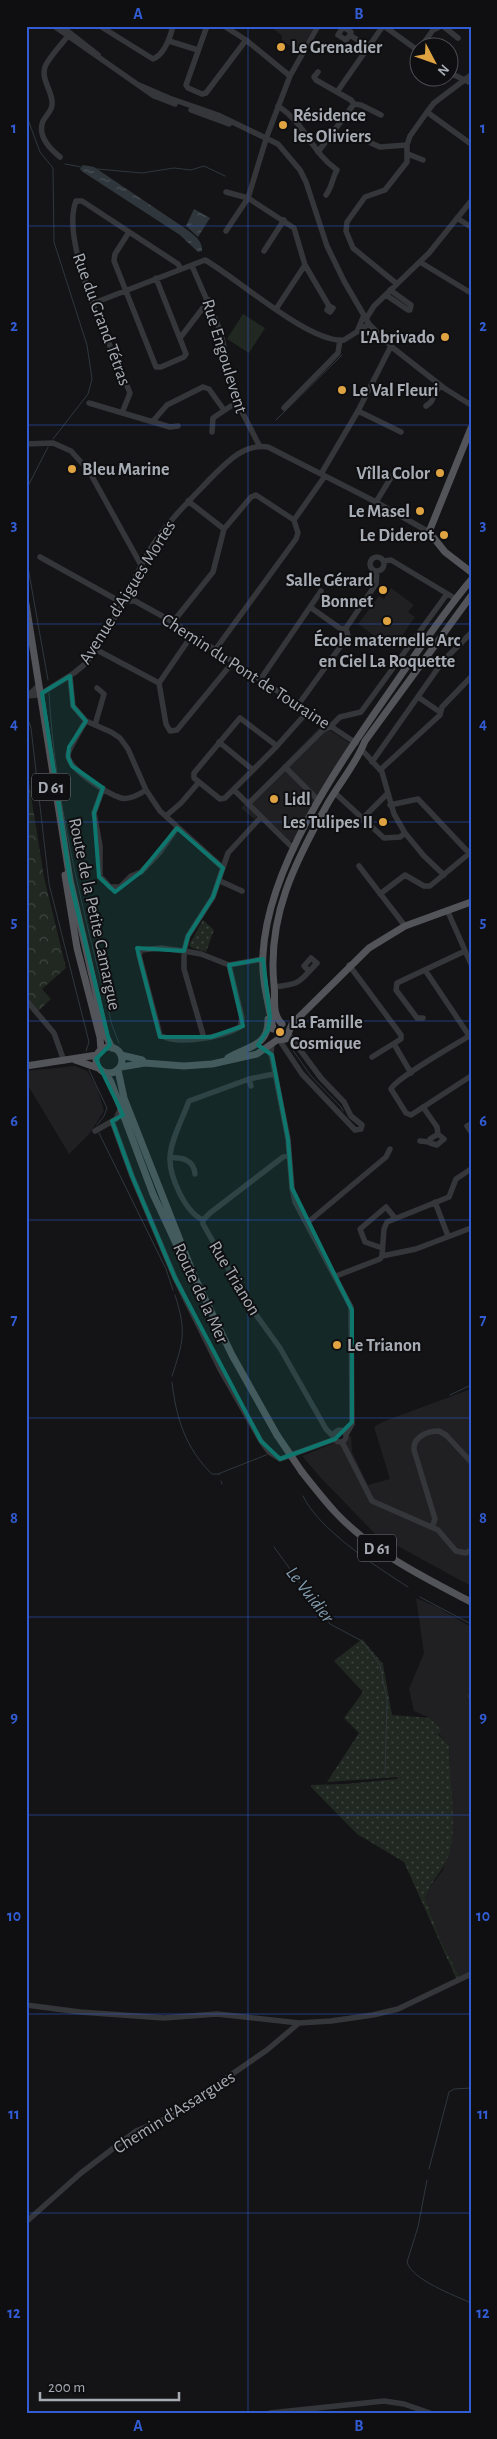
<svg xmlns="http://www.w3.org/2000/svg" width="497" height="2439" font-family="'Alegreya Sans',sans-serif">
<defs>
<pattern id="grass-dots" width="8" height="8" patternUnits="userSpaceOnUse" patternTransform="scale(1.25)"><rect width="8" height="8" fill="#212821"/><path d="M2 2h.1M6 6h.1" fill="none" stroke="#3e443f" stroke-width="1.8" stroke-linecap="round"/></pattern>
<pattern id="forest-crowns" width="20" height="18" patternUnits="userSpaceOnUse" patternTransform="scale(1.25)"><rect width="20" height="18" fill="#212821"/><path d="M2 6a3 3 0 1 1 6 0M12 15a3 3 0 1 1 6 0" fill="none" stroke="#3e443f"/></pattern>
<pattern id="water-ripples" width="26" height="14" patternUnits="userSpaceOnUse" patternTransform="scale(1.25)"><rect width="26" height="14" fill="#2f373d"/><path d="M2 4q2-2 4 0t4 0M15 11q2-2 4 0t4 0" fill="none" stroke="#4a5157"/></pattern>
</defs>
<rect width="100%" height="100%" fill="#141416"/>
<path fill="#202022" d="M270,26H315L299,53L282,40V36Z
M391,588L414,605L408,612L415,617L393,649L358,624L379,596L384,599Z
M322,725L351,744L295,840L290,841L261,813L254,819L241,808Z
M75,1066L87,1071L97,1087L104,1111L90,1133L69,1154L26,1082V1071Z
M471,1389V1586L392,1543L381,1540L320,1477L302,1456L351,1436L352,1452L368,1485L390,1479L374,1427L382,1422Z
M416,1598L437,1607L471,1627V1976L460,1977L441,1941L425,1898L427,1891L443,1870L452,1832L449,1745L438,1733L442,1730L430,1718L414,1711L409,1689L424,1653Z"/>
<path fill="url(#grass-dots)" d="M203,920L214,930L206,952L192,948L189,945Z
M362,1639L383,1664L392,1715L430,1718L442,1730L438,1734L449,1745C449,1774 457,1825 450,1850C444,1872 431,1880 425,1898L441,1941L460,1977L456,1978L404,1862L357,1834L311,1787V1785L346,1784L397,1779L399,1777L327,1782L359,1733L344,1718L363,1692L334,1661Z"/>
<path fill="url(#forest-crowns)" d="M26,764L44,877L66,968L42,989L51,999L38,1011L26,997Z"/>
<path fill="#212821" d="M243,314L265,328L249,353L227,339Z"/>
<path fill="url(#water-ripples)" d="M83,165L94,167L186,229C194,235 203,241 202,251L198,252L180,235L83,172L80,169Z
M194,209L210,218L198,237L186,226Z"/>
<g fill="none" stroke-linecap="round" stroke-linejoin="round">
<path stroke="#2f373d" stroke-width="1" d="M26,114L40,152L53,168L54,242L87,345L92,379L88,394L53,439
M65,164L81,167
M97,169L142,173L174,168L191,170L204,166L225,176
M276,420L342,355
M26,490L48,447
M26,556L48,680
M49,693C55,806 85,917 112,1025L119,1043
M26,714L31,728L49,884L89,1042L86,1051
M292,1049L311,1076L341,1107L343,1111
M89,1070L107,1108L104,1116L97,1125
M99,1133L166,1269L173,1290
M172,1376C183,1342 187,1332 175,1295
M172,1382C176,1417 185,1448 212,1474H218L266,1455
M450,1395L471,1385
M219,1475V1474
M221,1481L222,1484
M303,1496C319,1530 377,1567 408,1587
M274,1547L330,1624L362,1641L380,1665L387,1700L385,1774
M420,1597L471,1624
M429,2169L449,2092L454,2089L471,2088
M427,2180L418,2227L407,2262C412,2280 454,2295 471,2303"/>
<path stroke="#35363a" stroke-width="5.5" d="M54,26L154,96L175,104
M61,26L98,55
M100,26L153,59C165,54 170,38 173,26
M207,26L186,85L188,88L202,94L206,93L246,40
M224,26L246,40L290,76
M384,26L420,52
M443,26L458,38
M350,35L346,40L338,35L343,27L351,32L350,35L368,47
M169,41L198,50
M420,48L433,30L441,26
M318,72L314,77L316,80L351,100L354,104L318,152
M450,73L471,83
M139,85L169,98L218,115L278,144L300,170L306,182L327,246L344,281L369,324L393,348L444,388L471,405
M337,92L383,26
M354,104L361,105L381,115
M278,106C306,124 311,152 337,170C332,178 333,185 326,195
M191,110L229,124
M427,112L471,144
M371,143L380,147L407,145
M408,154L423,160
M60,157C50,149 37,136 43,121C47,114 53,110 52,101C51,90 41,78 45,67C48,58 64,42 70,33
M226,192L248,198L294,228L305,265L276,309
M457,218L471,227
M226,231L248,198L267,136L290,76L318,26
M129,232L115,254L114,261L156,367H161L184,357L186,354L156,278
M264,251L284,220
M420,262L471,293
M305,265L329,306L333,308L330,312L327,310L329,306
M192,266L220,330L237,402L259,445
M397,284L353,248L346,231L347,222L365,197L385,190L407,162V145L410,136L427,112L434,103L471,75
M386,295L408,310H410L411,305L390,290
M94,303L205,260C237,278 310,344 344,340L369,324
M366,319L374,306L429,253L471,201
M357,332L364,315
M180,338L209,300
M89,403L170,427L178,426
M426,406L431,402L440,385
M284,408L338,353L340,340
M358,411L401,432
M122,413L130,393C113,350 59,243 76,201H82L178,264L181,269
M153,421L167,405L203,387L209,389L224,410
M212,432L213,418L237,402
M26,444L53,443L71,451L89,471L141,565
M321,474L358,411L391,346
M188,501L224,529L251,497L256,495L294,520L325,476
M376,502L392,476
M370 564a7 7 0 1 1 14 0a7 7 0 1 1-14 0Z
M40,557L119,601H135L173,622L356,743
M384,561L391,560L456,599
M310,607L341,629L346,628
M173,622L213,572L224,529
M192,635L159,683L166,724L170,731L177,730L233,662
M95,649L159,683
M215,650L296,539L298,533L294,520
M70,676L73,706L86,721L111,732L120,738L128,749L146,790L160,811L223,868
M260,680L321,591
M42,693L74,673L85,664C112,631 128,588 149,551C166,523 189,501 211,478C227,462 244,443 268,447L376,502L429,532
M26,696L37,695
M28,696L36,688
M418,697L440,712
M298,705L348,636L346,628L376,584L377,571
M86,721C83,725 68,751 68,755C68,769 108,794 121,798C129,800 140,794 146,790
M95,725L104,694L97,688
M219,742L253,770
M362,750L382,772L394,814L405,833L424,856L444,875
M372,762L443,661L471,633
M285,767L319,801
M380,770L440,715L442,707L471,677
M199,782L194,778V773L240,718L277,746
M103,788L94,813L100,846V876L110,887H120L131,876L141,872L160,852L177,828
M234,790L294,849
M335,793L384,838L400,837L405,833
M248,804L323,730L331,726L340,717L361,712L447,594
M390,805L418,799L469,853
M167,815L181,803L199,782L220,799L225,798L277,746L308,711
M363,818L387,794
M359,866L405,926
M220,881L242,891
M380,894L405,875L424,886H430L471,852
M448,912L471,964
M229,965L242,1018L240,1027C222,1037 178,1046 160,1035L139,955L141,950L161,948L184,951L201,954L229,965L263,959
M349,965L401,1035V1039L372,1057
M425,970L470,1037
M274,987C301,984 298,983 317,963L311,958L304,966L309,971
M26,1000L54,1033L64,1061
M423,1018H417L396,990L397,983L465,951
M469,1036C455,1045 396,1078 391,1089L406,1113L411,1115L471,1076
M204,1038L184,969V951L188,936L213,897L228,853L261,817
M280,1041L302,1074L355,1130L361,1129L362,1125L351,1116L344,1102L321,1078L289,1035
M272,1044L271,1053L288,1139L292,1188L295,1202L351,1307L352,1424L346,1435
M394,1044L411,1073
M249,1079L251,1086
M423,1107L437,1127L438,1134L444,1139L437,1145L430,1143V1139L438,1134
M112,1121L132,1176L175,1278L221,1371L261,1441L269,1452L280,1459L335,1439
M471,1124L467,1126L471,1132
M95,1131L116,1119L121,1108
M420,1141L429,1142
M289,1155L283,1157L210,1213L203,1220V1224L249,1305L280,1348L326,1429L334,1437
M170,1158C182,1157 194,1160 195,1174
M435,1202L448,1236
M203,1220C185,1212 169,1176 170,1157C171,1139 183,1118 189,1101L249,1079L274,1074
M307,1223L386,1157L390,1149
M382,1248L365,1242L360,1229L386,1207L395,1218
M382,1256L384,1229L387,1222L449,1197L456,1179L471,1169
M382,1256L416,1249L471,1228
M336,1276L380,1259L382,1256
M334 1436a6 6 0 1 1 12 0a6 6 0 1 1-12 0Z
M342,1442L372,1501L438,1530L456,1551L466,1553L471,1550
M432,1527L435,1519L414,1450C413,1437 427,1431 439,1431L446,1435L471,1462
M471,1696V1697
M26,2005L80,2012L164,2018L217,2014L299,2023L331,2021L373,2015L398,2009L471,1974
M26,2222L81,2173L136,2131L165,2119L184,2107L267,2050L299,2023
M270,2413L384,2401L404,2404L430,2413"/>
<path stroke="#525459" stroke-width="7" d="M471,428L429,532L445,552L471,572
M26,604L70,880L106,1036L112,1048
M65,875L77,948L100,1037L101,1050
M282,1024C271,1013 276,1000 274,985C267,916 295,862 328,803C340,782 356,764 365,741L471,596
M273,1029C269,1004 261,980 263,954C268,861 347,753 399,678C422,645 445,611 471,580
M96 1060a13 13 0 1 1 26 0a13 13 0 1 1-26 0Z
M121,1055L142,1060L145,1063
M228,1058C246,1046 269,1048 268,1019
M75,1060L98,1068
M26,1066L97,1055
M121,1067L145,1063L184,1066L212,1064L257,1054L277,1040L286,1039L292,1024L369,948L405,926L471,902
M118,1070L124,1098L194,1276L232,1355L277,1435
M105,1073L111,1082L153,1194L180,1252
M302,1472C313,1486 324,1500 336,1513C374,1553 423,1577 471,1602"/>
<path stroke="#525459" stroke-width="7" d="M277,1435L302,1472"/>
</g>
<path fill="#0f766e" fill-opacity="0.2" stroke="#0f766e" stroke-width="4" stroke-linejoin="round" d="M70,676L73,706L86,721L69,747L68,757L72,766L103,788L94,813L99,877L115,892L141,872L177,828L223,868L213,897L188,936L184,951L137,948L160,1037H211L243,1026L229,965L263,959L270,1017L268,1030L258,1045L272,1055L288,1139L292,1188L352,1310V1422L335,1439L280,1459L261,1441L175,1278L132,1176L112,1121L123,1115L96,1059L110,1045L70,880L42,693Z"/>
<path fill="none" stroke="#325cd3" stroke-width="1" stroke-opacity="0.55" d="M248,26V2413M26,226H471M26,425H471M26,624H471M26,822H471M26,1021H471M26,1220H471M26,1418H471M26,1617H471M26,1815H471M26,2014H471M26,2213H471"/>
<g fill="#e0a342" stroke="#0f0f11" stroke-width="2">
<circle cx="281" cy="47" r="5"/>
<circle cx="283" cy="125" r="5"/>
<circle cx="445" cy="337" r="5"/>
<circle cx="342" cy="390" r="5"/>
<circle cx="72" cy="469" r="5"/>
<circle cx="440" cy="473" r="5"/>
<circle cx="420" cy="511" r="5"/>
<circle cx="444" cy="535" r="5"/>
<circle cx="383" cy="590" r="5"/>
<circle cx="387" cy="621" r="5"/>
<circle cx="274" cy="799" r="5"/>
<circle cx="383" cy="822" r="5"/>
<circle cx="280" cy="1032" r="5"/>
<circle cx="337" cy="1345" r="5"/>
</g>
<g text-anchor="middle" stroke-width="4" stroke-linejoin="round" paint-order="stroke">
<g fill="#0f0f11" stroke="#797d83" stroke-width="1">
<rect x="32" y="773.5" width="38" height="27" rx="4"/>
<rect x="358" y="1534.5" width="38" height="27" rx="4"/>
</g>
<g font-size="16" font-weight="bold" fill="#a7acb4">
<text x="51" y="793">D 61</text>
<text x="377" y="1554">D 61</text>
</g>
<g font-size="18" font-weight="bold" fill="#a7acb4" stroke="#0f0f11" text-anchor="start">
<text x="291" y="53">Le Grenadier</text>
<text x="293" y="121">Résidence<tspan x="293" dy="21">les Oliviers</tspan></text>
<text x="435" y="343" text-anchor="end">L'Abrivado</text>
<text x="352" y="396">Le Val Fleuri</text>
<text x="82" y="475">Bleu Marine</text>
<text x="430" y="479" text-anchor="end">Vîlla Color</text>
<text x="410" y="517" text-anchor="end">Le Masel</text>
<text x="434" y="541" text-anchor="end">Le Diderot</text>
<text x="373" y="586" text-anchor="end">Salle Gérard<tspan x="373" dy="21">Bonnet</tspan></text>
<text x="387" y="646" text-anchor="middle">École maternelle Arc<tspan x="387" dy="21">en Ciel La Roquette</tspan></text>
<text x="284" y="805">Lidl</text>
<text x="373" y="828" text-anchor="end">Les Tulipes II</text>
<text x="290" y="1028">La Famille<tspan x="290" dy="21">Cosmique</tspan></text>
<text x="347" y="1351">Le Trianon</text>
</g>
<g font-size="18" fill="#a7acb4" stroke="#0f0f11">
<text transform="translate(102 319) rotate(70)" y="6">Rue du Grand Tétras</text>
<text transform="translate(225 356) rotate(73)" y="6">Rue Engoulevent</text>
<text transform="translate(127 592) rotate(-58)" y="6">Avenue d'Aigues Mortes</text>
<text transform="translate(246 671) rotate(33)" y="6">Chemin du Pont de Touraine</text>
<text transform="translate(95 914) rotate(78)" y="6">Route de la Petite Camargue</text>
<text transform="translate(235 1278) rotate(59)" y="6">Rue Trianon</text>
<text transform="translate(201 1293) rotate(65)" y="6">Route de la Mer</text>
<text transform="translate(174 2112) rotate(-32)" y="6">Chemin d'Assargues</text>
</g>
<g font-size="19" font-style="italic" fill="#819aac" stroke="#0f0f11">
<text transform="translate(311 1594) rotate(52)" y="7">Le Vuidier</text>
</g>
</g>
<rect width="497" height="2439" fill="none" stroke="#0f0f11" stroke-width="55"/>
<g transform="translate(434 62) rotate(131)"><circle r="24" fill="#0f0f11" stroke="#4c4e52"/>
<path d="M0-4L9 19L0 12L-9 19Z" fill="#e0a342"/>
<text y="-8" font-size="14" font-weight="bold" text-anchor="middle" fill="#a7acb4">N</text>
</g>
<path d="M40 2392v8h139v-8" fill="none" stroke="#a7acb4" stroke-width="2.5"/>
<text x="48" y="2392" font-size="15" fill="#a7acb4" stroke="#0f0f11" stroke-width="4" paint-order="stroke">200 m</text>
<rect x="28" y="28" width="442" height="2384" fill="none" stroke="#325cd3" stroke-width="2"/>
<g font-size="16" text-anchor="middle" font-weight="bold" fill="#325cd3">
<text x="138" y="19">A</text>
<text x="359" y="19">B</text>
<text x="14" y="133">1</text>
<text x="483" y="133">1</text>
<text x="14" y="331">2</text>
<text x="483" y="331">2</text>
<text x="14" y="530">3</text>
<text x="483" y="530">3</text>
<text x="14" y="729">4</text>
<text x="483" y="729">4</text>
<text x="14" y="927">5</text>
<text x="483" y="927">5</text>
<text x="14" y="1126">6</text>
<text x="483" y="1126">6</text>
<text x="14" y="1325">7</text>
<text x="483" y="1325">7</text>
<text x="14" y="1523">8</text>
<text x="483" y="1523">8</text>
<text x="14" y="1722">9</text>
<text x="483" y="1722">9</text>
<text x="14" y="1921">10</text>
<text x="483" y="1921">10</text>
<text x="14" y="2119">11</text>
<text x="483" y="2119">11</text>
<text x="14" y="2318">12</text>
<text x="483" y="2318">12</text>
<text x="138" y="2431">A</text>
<text x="359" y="2431">B</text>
</g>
</svg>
